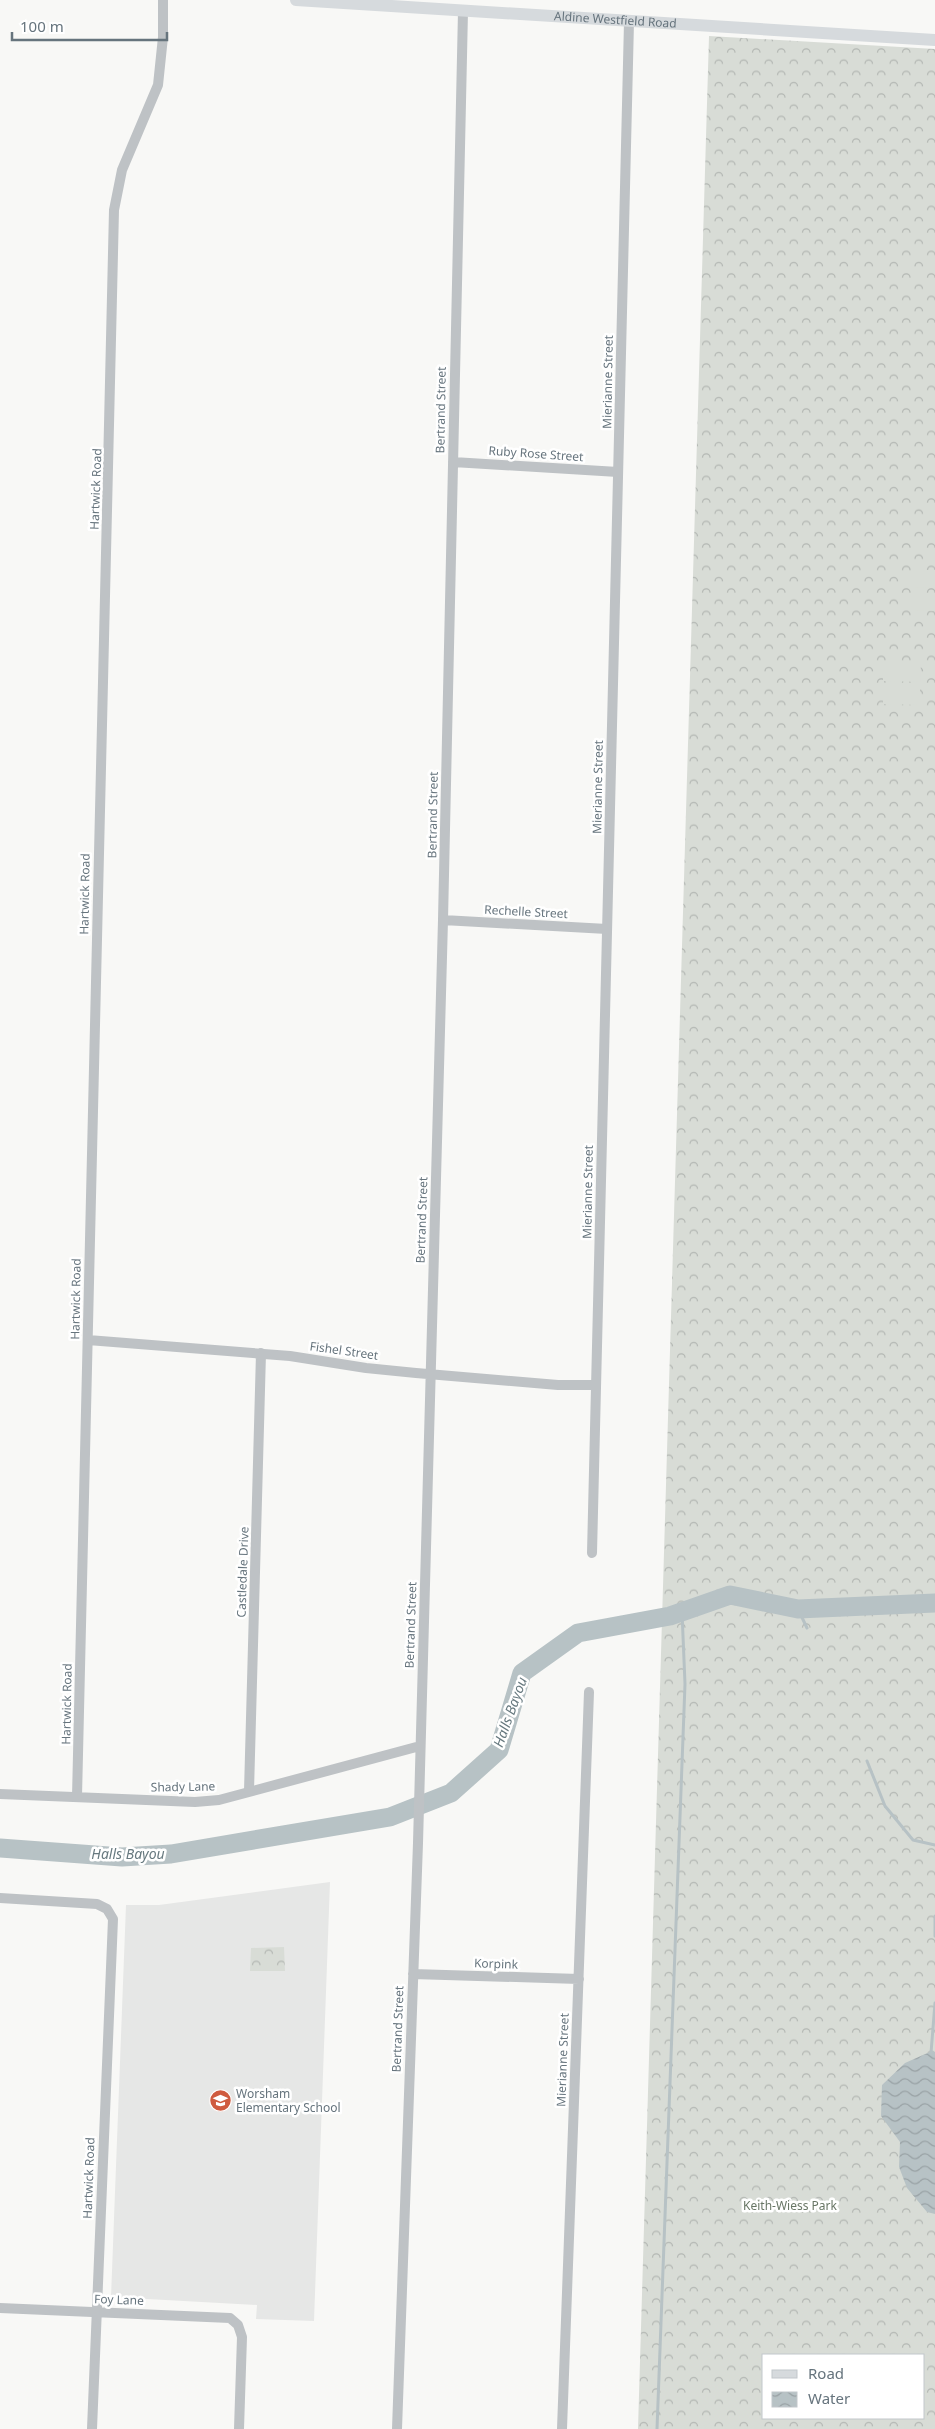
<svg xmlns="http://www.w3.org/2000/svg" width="935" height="2429" font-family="'Noto Sans',sans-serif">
<defs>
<pattern id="forest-crowns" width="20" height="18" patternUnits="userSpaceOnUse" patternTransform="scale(1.25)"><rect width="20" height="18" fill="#d8dcd6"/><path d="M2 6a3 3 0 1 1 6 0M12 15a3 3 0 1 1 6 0" fill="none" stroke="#b3b7b3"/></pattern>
<pattern id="water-waves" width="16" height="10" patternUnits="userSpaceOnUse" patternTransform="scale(1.25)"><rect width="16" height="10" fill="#b7c2c5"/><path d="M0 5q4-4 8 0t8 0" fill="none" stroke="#99a2a5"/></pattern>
</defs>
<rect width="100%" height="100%" fill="#f8f8f6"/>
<path fill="#e6e7e6" d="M330,1882L314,2321L256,2319L257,2305L111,2297L126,1905H159Z"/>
<path fill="url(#forest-crowns)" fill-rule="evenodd" d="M709,36L935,49V2429H638ZM764,2355H924V2418H764Z
M284,1947L285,1971H250L251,1948Z"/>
<path fill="#d8dcd6" d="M914,570H935V588L914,587Z
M914,593H935V611L914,610Z
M883,664H921L920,682L883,681Z
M883,687H920V705L883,704Z"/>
<path fill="url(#water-waves)" d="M932,2051L935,2052V2214L927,2212L907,2188L899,2167L900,2142L881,2116L882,2085L905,2063Z"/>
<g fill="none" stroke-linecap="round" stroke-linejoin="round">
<path stroke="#b7c2c5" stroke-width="3" d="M798,1609L807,1628
M867,1761L885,1806L913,1840L935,1845
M935,1916V1936
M931,2053L935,2003
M657,2429L685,1684L682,1612"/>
<path stroke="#b7c2c5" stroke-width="19" d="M0,1848L122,1857L171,1854L390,1817L451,1793L499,1750L522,1673L578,1633L670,1616L730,1595L798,1609L935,1603"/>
<path stroke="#bec2c5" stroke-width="10" d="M453,462L618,472
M443,920L607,929
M88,1340L290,1356L366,1368L416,1373L558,1385H596
M592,1553L629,22
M249,1791L261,1353
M0,1794L195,1802L219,1800L420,1746
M77,1797L114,210L122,170L158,85L163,37V0
M0,1898L97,1904L107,1909L113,1919L92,2429
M413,1974L579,1979
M0,2308L230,2318L238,2325L242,2337L239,2429
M397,2429L418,1843L443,920L463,11
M562,2429L589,1692"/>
<path stroke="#d6dadd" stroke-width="12" id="s1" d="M296,0L935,40"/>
</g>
<defs>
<symbol id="school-disc" viewBox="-11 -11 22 22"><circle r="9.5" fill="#cf5b3f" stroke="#fff"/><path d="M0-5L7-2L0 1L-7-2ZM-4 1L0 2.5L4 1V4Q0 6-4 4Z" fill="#fff"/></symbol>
</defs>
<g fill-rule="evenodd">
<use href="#school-disc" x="208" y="2088" width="25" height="25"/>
</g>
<g text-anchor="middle" stroke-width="5" stroke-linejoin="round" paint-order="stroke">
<g font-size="12" fill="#66747d" stroke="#fff">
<text dy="4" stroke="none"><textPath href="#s1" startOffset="320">Aldine Westfield Road</textPath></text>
<text transform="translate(608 382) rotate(-89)" y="4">Mierianne Street</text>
<text transform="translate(441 410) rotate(-89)" y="4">Bertrand Street</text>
<text transform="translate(536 454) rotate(4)" y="4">Ruby Rose Street</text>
<text transform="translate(96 489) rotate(-88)" y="4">Hartwick Road</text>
<text transform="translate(598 787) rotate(-89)" y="4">Mierianne Street</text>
<text transform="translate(433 815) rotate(-89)" y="4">Bertrand Street</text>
<text transform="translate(85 894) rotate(-89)" y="4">Hartwick Road</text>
<text transform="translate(526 912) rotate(3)" y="4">Rechelle Street</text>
<text transform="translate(588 1192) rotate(-89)" y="4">Mierianne Street</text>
<text transform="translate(422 1220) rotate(-88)" y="4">Bertrand Street</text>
<text transform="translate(76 1299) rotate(-89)" y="4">Hartwick Road</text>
<text transform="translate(344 1351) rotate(8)" y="4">Fishel Street</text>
<text transform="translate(243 1572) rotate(-88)" y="4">Castledale Drive</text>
<text transform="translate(411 1625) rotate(-88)" y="4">Bertrand Street</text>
<text transform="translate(67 1704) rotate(-89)" y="4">Hartwick Road</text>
<text transform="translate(183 1787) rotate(-1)" y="4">Shady Lane</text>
<text transform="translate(496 1964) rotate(2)" y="4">Korpink</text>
<text transform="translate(398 2029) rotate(-88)" y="4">Bertrand Street</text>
<text transform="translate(563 2060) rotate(-88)" y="4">Mierianne Street</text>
<text transform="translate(89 2178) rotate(-88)" y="4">Hartwick Road</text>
<text transform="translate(119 2300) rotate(2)" y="4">Foy Lane</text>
</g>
<g font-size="12" fill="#66747d" stroke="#fff" text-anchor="start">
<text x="236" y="2098">Worsham<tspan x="236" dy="14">Elementary School</tspan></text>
</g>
<g font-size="12" fill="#687665" stroke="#fff">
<text x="790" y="2210">Keith-Wiess Park</text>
</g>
<g font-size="14" font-style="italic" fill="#67797f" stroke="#fff">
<text transform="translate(510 1712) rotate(-70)" y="5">Halls Bayou</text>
<text x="128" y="1859">Halls Bayou</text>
</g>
</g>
<rect x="762" y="2354" width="162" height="65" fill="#ffffff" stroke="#c2c7cb"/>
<rect x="772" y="2370" width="25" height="8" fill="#d6dadd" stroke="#c2c7cb"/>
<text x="808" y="2379" font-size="15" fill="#66747d">Road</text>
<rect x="772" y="2392" width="25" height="15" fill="url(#water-waves)" stroke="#c2c7cb"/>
<text x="808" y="2404" font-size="15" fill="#66747d">Water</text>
<path d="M12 32v8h155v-8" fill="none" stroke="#66747d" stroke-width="2.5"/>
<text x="20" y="32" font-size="15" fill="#66747d" stroke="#ffffff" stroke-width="4" paint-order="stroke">100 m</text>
</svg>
